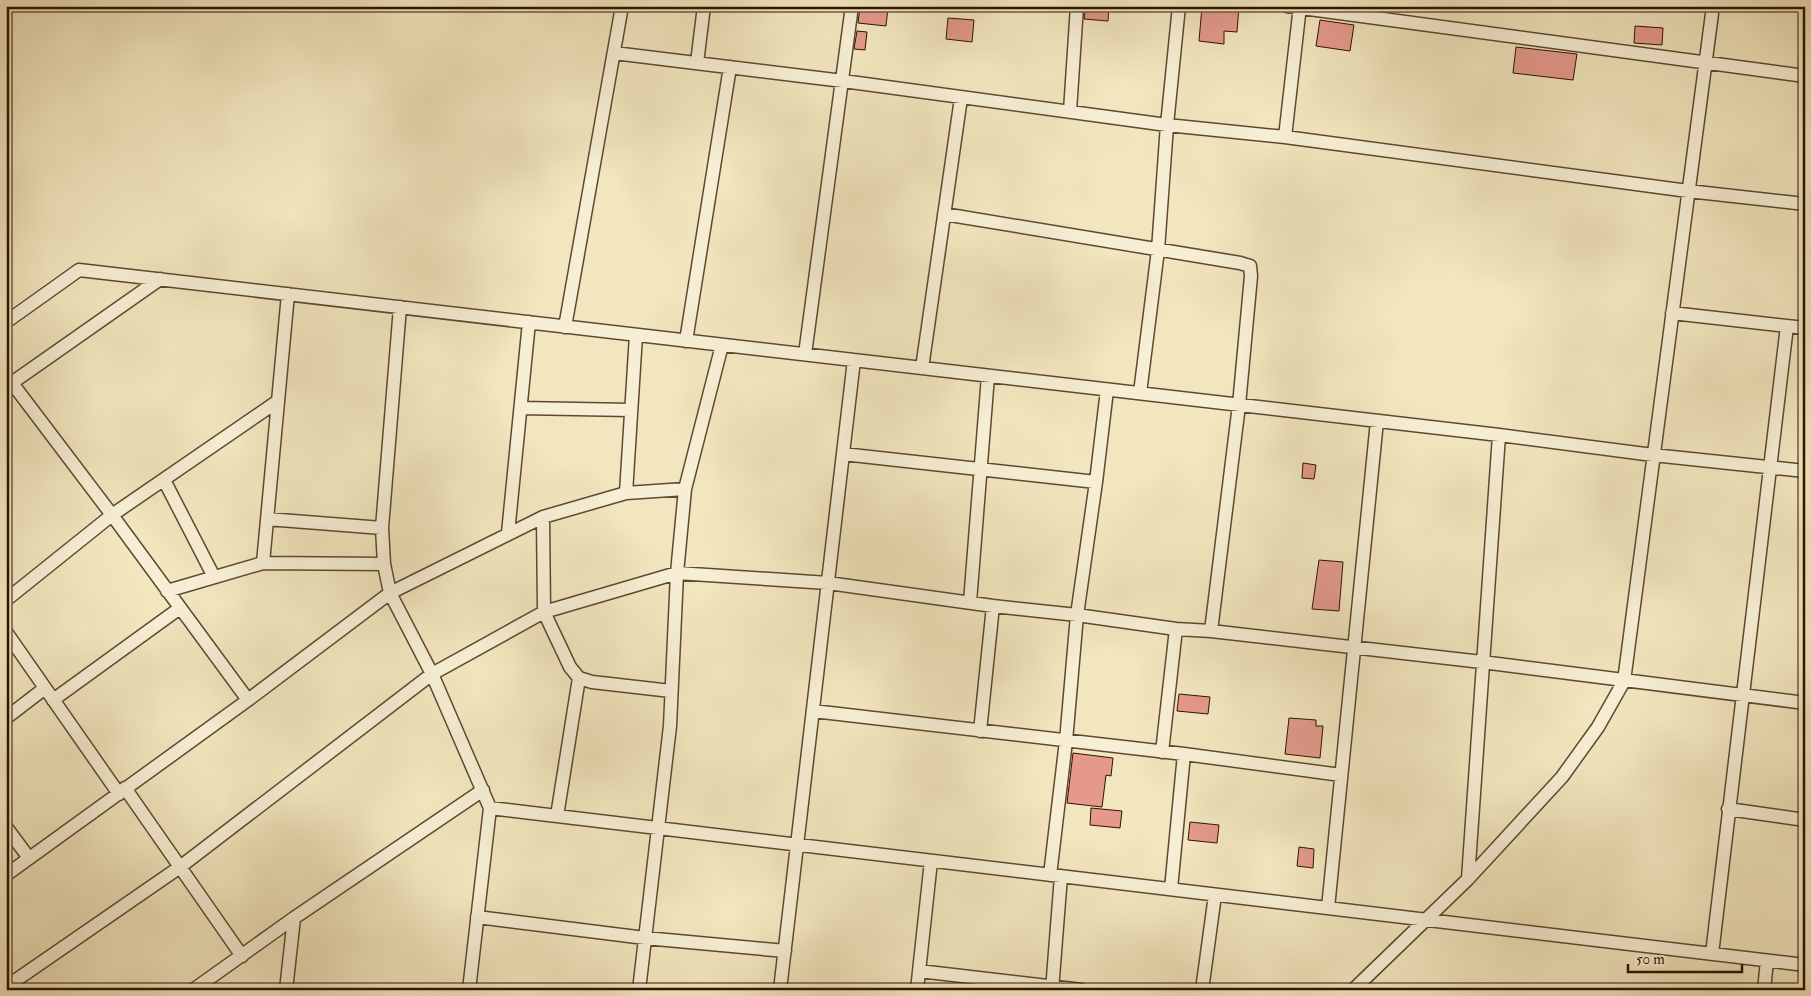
<svg xmlns="http://www.w3.org/2000/svg" width="1811" height="996" font-family="'IM FELL Double Pica',serif">
<rect width="100%" height="100%" fill="#f2e6be"/>
<filter id="stains"><feTurbulence type="fractalNoise" baseFrequency=".004" numOctaves="4"/><feColorMatrix values="0 0 0 0 .2 0 0 0 0 .09 0 0 0 0 .02 0 0 0 .5 -.17"/></filter>
<radialGradient id="worn" r=".72"><stop offset=".6" stop-color="#630" stop-opacity="0"/><stop offset="1" stop-color="#630" stop-opacity=".3"/></radialGradient>
<path fill="#e4998c" stroke="#2d1300" d="M860,6L888,8L886,26L858,23Z
M1086,6H1109L1108,21L1084,19Z
M1202,6H1239L1237,32L1224,31V44L1199,41Z
M948,18L974,20L972,42L946,39Z
M1320,20L1354,25L1350,51L1316,46Z
M1635,26L1663,28L1662,45L1634,43Z
M857,31L867,32L865,50L854,49Z
M1516,47L1577,54L1573,80L1513,73Z
M1303,463L1316,465L1314,479L1302,478Z
M1319,560L1343,562L1339,611L1312,609Z
M1179,694L1210,697L1208,714L1177,711Z
M1289,718L1316,720V726H1323L1320,758L1285,754Z
M1073,753L1113,758L1111,776L1106,775L1102,807L1067,803Z
M1091,808L1122,811L1120,828L1090,825Z
M1190,822L1219,825L1217,843L1188,840Z
M1299,847L1314,849L1313,868L1297,866Z"/>
<g fill="none" stroke-linecap="round" stroke-linejoin="round">
<defs>
<path id="street" d="M1287,6L1805,76
M614,53L843,81L1167,125L1285,137L1688,191L1805,204
M697,63L704,6
M1070,111L1077,6
M1285,137L1300,6
M944,214L1240,263L1250,266L1251,276L1239,405L1211,631
M400,307L382,528L384,564L390,593L432,674L490,808L469,990
M1672,313L1805,328
M6,322L79,270L1499,435L1653,455L1805,471
M565,327L622,6
M686,341L730,67
M805,354L852,6
M922,368L961,98
M12,383L112,515L248,700
M6,387L160,279
M1140,393L1158,250L1167,125L1179,6
M521,408L631,410
M843,454L1096,482
M164,480L214,577
M626,493L636,335
M543,517L544,612L570,667L579,678L592,682L671,691
M267,519L382,528
M508,533L529,322
M263,563L288,294
M167,591L263,563L384,564
M6,600L112,515L278,401
M970,602L988,376
M6,632L119,794
M53,700L180,608
M813,711L1184,754L1341,775
M6,718L45,688
M980,731L993,606
M1162,752L1176,629
M125,788L242,956
M490,808L1805,965
M1728,809L1805,820
M557,816L579,678
M6,827L29,858
M6,875L248,700L390,593L543,517L626,493L685,489L722,345
M1050,875L1066,741L1077,615L1096,482L1107,390
M1468,879L1499,435
M1171,889L1184,754
M1328,908L1377,421
M477,917L645,938L785,951
M1712,954L1787,326
M919,971L1082,990
M6,987L180,867L432,674L544,612L677,573L828,583L993,606L1077,615L1176,629L1211,631L1482,662L1805,703
M193,990L294,918L483,790
M286,990L294,918
M639,990L670,726L677,573L685,489
M780,990L854,360
M917,990L931,861
M1052,990L1061,876
M1202,990L1215,895
M1353,990L1468,879L1562,777L1598,727L1624,681L1713,6
M1764,990L1767,961"/>
</defs>
<use href="#street" stroke="#5e4830" stroke-width="15"/>
<use href="#street" stroke="#f7efd5" stroke-width="12"/>
</g>
<rect width="1811" height="996" fill="none" stroke="#f2e6be" stroke-width="25"/>
<rect x="8" y="8" width="1796" height="981" fill="none" stroke="#2d1300" stroke-width="2.5"/>
<rect x="12" y="12" width="1786" height="971" fill="none" stroke="#2d1300"/>
<path d="M1628 964v8h114v-8" fill="none" stroke="#2d1300" stroke-width="2.5"/>
<text x="1636" y="964" font-size="15" fill="#2d1300" stroke="#f7efd5" stroke-width="4" paint-order="stroke">50 m</text>
<rect width="100%" height="100%" filter="url(#stains)"/>
<rect width="100%" height="100%" fill="url(#worn)"/>
</svg>
